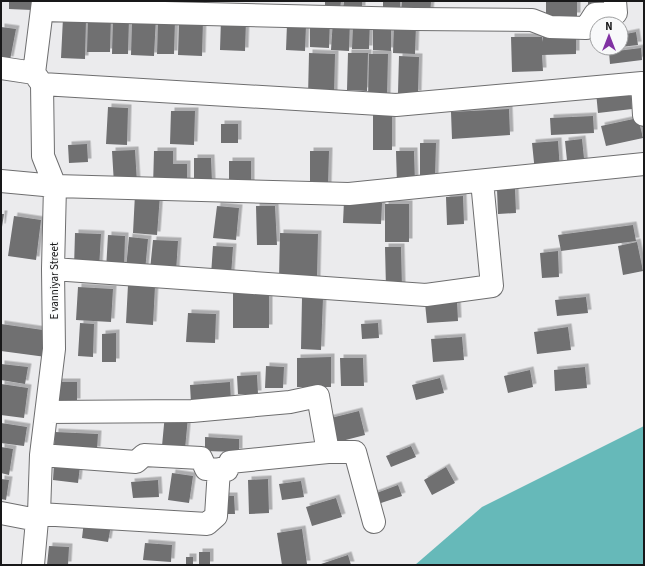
<svg xmlns="http://www.w3.org/2000/svg" width="645" height="566" font-family="'Source Sans 3',sans-serif">
<defs>
<filter id="shadow"><feDropShadow dx="3.5" dy="-3.5" stdDeviation="0" flood-color="#0004"/></filter>
</defs>
<rect width="100%" height="100%" fill="#ebebed"/>
<path fill="#66b9b9" d="M644,426V565H415L482,507Z"/>
<path fill="#6f6f71" filter="url(#shadow)" d="M9,1H32V10L9,9Z
M168,1H196V3L168,2Z
M325,1H341L340,9H325Z
M344,1H362V9H343Z
M383,1H400V17L383,16Z
M402,1H431L430,16L401,15Z
M546,1H577V16H546Z
M588,1H610L588,9Z
M88,16H111L110,52H87Z
M132,16L156,17L154,56L131,55Z
M63,18L86,19L85,59L61,58Z
M113,18L129,19L128,54H112Z
M310,18L330,19L329,48L310,47Z
M179,19L203,20L202,56L178,55Z
M221,19L246,20L245,51L220,50Z
M333,19L350,20L349,51L331,50Z
M158,20H175L174,54H157Z
M353,20H370L369,49H352Z
M287,24L306,25L305,51L286,50Z
M373,24L391,25V51L373,50Z
M394,24L416,25L415,54L393,53Z
M1,27L16,29L10,60L1,58Z
M543,31H576V54L542,55L543,71L512,72L511,37H542L543,42Z
M636,32L638,45L621,47V35Z
M641,48L642,60L610,64L609,52Z
M309,53L335,54L334,97H308Z
M348,53H368L367,91L347,90Z
M369,54H388L387,99H368Z
M399,56L419,57L418,94L398,93Z
M630,88L632,109L598,113L596,92Z
M108,107L128,108L127,145L106,144Z
M509,109L510,135L452,139L451,112Z
M171,111H195L194,145L170,144Z
M373,115H392V150H373Z
M593,116L594,133L551,135L550,118Z
M638,118L643,138L606,146L601,126Z
M221,124H238V143H221Z
M582,139L585,168L568,170L565,141Z
M558,141L560,170L535,172L532,143Z
M420,143H436L435,178H420Z
M87,144L88,162L69,163L68,145Z
M135,150L137,183L114,184L112,151Z
M154,151H173V164H187V187H153Z
M310,151H329L328,188L310,187Z
M396,151H414L415,184L397,185Z
M194,158H211L212,182H194Z
M229,161H251V188H229Z
M497,189H515L516,213L498,214Z
M135,194L160,195L157,235L133,233Z
M463,196L464,224L447,225L446,197Z
M344,201L382,203L381,224L343,223Z
M385,204H409V242H385Z
M217,206L239,208L236,240L213,238Z
M256,206H275L277,245H257Z
M1,214H4L2,227H1Z
M14,216L41,220L36,260L8,256Z
M633,225L636,241L561,251L558,235Z
M75,233L101,234L99,269L74,268Z
M280,233L318,234L317,280L279,279Z
M108,235L125,236L124,271L106,270Z
M129,237L148,239L145,271L126,269Z
M153,240L178,241L176,272L150,270Z
M637,242L643,271L623,275L618,246Z
M213,246L233,247L231,276L211,275Z
M385,247H401L402,288H386Z
M558,251L559,277L542,278L540,253Z
M128,285L155,286L153,325L126,323Z
M78,287L113,289L111,322L76,320Z
M233,291H269V328H233Z
M586,297L588,313L557,316L555,300Z
M302,298H323L321,350L301,349Z
M457,301L458,321L427,323L425,303Z
M188,313L216,314L215,343L186,342Z
M80,323L94,324L93,357L78,356Z
M378,323L379,338L362,339L361,324Z
M1,324L50,331L46,357L1,351Z
M568,327L571,350L537,354L534,332Z
M116,333V362H102V334Z
M462,337L464,360L433,362L431,339Z
M331,357V387H297V358Z
M340,358H363L364,386H341Z
M1,364L28,367L25,384L1,380Z
M266,366L284,367L283,388H265Z
M585,367L587,388L555,391L554,370Z
M530,370L533,387L508,393L504,376Z
M257,375L258,394H238L237,376Z
M440,378L444,393L416,400L412,385Z
M55,382H77V402H55Z
M230,382L231,401L191,403L190,385Z
M1,384L28,388L24,418L1,415Z
M359,411L365,435L334,443L327,419Z
M165,414L188,417L185,449L162,446Z
M1,423L27,427L24,446L1,443Z
M55,432L98,434L97,450L54,448Z
M205,437L239,439V452L205,451Z
M411,446L416,457L391,467L386,456Z
M1,447L13,449L9,475L1,473Z
M54,463L80,466L78,483L53,480Z
M446,467L455,483L432,495L424,480Z
M172,473L193,476L189,503L168,500Z
M1,479L9,480L6,500L1,499Z
M268,479L269,513L249,514L248,480Z
M158,480L159,497L133,498L131,482Z
M301,481L304,497L282,500L279,484Z
M398,485L402,496L378,504L374,494Z
M224,496H234L235,514H225Z
M336,498L342,517L312,526L306,507Z
M84,521L111,525L108,542L82,538Z
M302,529L307,564L282,565L277,533Z
M145,543L172,545L171,562L143,560Z
M49,546L69,547L68,565H47Z
M199,552H210V565H199Z
M348,555L351,565H318Z
M186,557H193V565H186Z"/>
<g fill="none" stroke-linecap="round" stroke-linejoin="round">
<defs>
<path id="street" d="M42,10L414,19L532,20L550,27L586,28L595,14L616,13L615,1
M1,68L34,73
M42,84L396,105L642,83L644,115
M1,181L55,186L349,194L644,164
M53,269L426,295L492,286L482,181
M47,412L192,411L290,402L318,396L328,452
M41,455L136,462L144,455L201,458L206,469L227,470L230,462L328,452H355L374,522
M1,513L37,520
M39,514L207,524L216,516L219,469
M33,565L37,520L39,514L41,455L54,349L53,269L55,186L43,156L42,84L34,73L43,1"/>
</defs>
<use href="#street" stroke="#6e6e6f" stroke-width="24"/>
<use href="#street" stroke="#fff" stroke-width="22"/>
</g>
<g text-anchor="middle" stroke-width="3" stroke-linejoin="round" paint-order="stroke">
<g font-size="11" fill="#181819" stroke="#f8f9fa">
<text transform="translate(54 281) rotate(-90)" y="4">E vanniyar Street</text>
</g>
</g>
<rect width="645" height="566" fill="none" stroke="#181819" stroke-width="4"/>
<g transform="translate(609 36)"><circle r="19" fill="#f8f9fa" stroke="#9e9fa0"/>
<path d="M0-3L7 15L0 10L-7 15Z" fill="#8132a3"/>
<text y="-6" font-size="11" font-weight="bold" text-anchor="middle" fill="#181819">N</text>
</g>
</svg>
